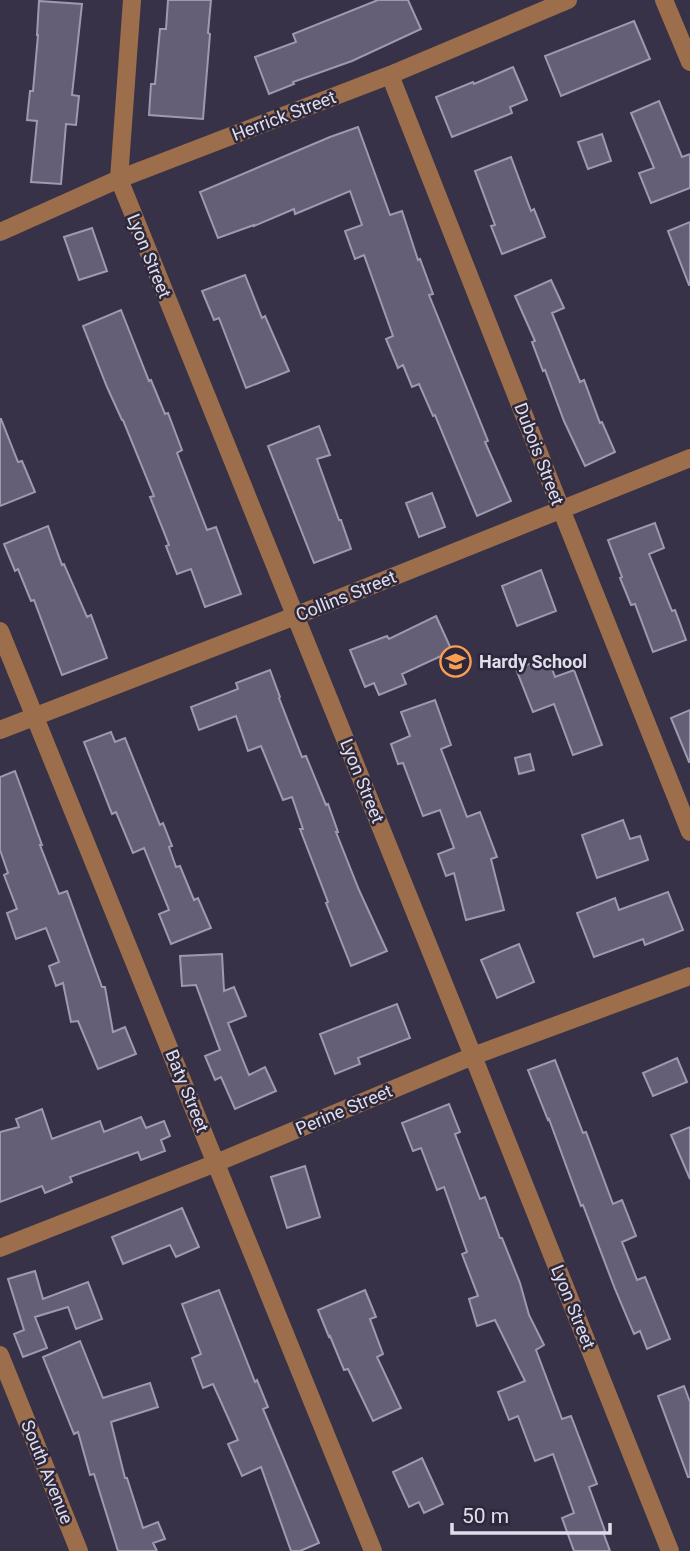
<svg xmlns="http://www.w3.org/2000/svg" width="690" height="1551" font-family="Roboto,sans-serif">
<rect width="100%" height="100%" fill="#373247"/>
<path fill="#645f77" stroke="#9e99b3" stroke-width="2" d="M168,0H211L208,33L210,34L203,119L149,115L151,84H155L160,29H166Z
M378,0H408L421,29L352,61L293,82L294,84L269,94L255,57L296,42L293,34Z
M39,1L82,4L72,95L79,96L76,125L66,124L61,184L31,182L37,121L27,120L30,91H33L38,35H37Z
M634,21L650,59L561,96L545,56Z
M513,67L527,100L510,107L512,113L452,137L436,97L473,82L474,84Z
M659,101L682,157L690,154V188L651,203L639,173L654,168L631,113Z
M358,127L390,215L402,211L418,260L420,259L433,294L429,295L488,441L485,442L511,501L477,516L435,415L433,416L419,384L412,387L403,365L398,368L386,339L393,336L364,255L355,259L345,231L362,225L350,191L295,214L294,209L254,226V225L218,238L200,192L330,137Z
M602,134L611,161L588,169L578,142Z
M511,157L531,211L534,209L545,237L502,254L491,226L495,225L475,171Z
M690,222V285H689L668,231Z
M92,228L107,271L79,280L64,237Z
M245,275L262,318L265,316L289,371L246,388L219,318L214,320L202,291Z
M551,280L564,308L552,313L580,382L584,380L600,423L602,422L615,452L585,466L564,421L545,370L543,371L532,342L535,341L515,296Z
M121,310L149,381L151,380L165,414L168,413L182,450L177,453L207,530L216,527L241,594L205,607L191,569L177,574L166,546L169,545L150,497L154,496L123,420H122L107,387L83,326Z
M0,419H1L18,462L22,461L35,492L0,506Z
M319,426L330,455L317,459L339,520H341L351,549L314,563L268,446Z
M432,493L445,527L419,537L406,503Z
M655,523L664,548L649,554L672,611L675,610L686,640L653,652L635,604L631,605L620,578L622,577L608,540Z
M48,526L62,565L64,564L87,617L91,615L107,658L62,675L34,600L31,601L18,569L15,571L4,544Z
M541,570L556,611L517,626L502,586Z
M436,616L452,651L402,674L406,684L379,695L374,683L365,687L350,650L387,636L389,639Z
M548,657L555,677L574,670L602,745L573,755L554,704L533,712L516,669Z
M270,670L280,697L279,698L302,757L306,756L326,805L328,804L338,832H336L359,890L387,951L351,966L326,903L328,902L300,829H303L292,797L283,800L261,746L248,751L236,716L199,730L191,707L238,689L236,683Z
M435,700L451,745L441,749L467,817L480,812L497,857L491,859L504,910L466,920L454,873L446,876L438,854L454,848L440,810L423,816L403,763L398,764L391,744L410,736L401,712Z
M690,710V762H689L671,718Z
M111,732L115,742L125,738L160,825L163,823L172,846L169,847L176,867L180,866L194,900L198,898L211,928L171,944L159,914L169,910L144,848L133,853L116,812L112,814L84,742Z
M530,754L534,770L519,774L515,758Z
M15,771L42,845H40L59,894L67,891L102,987H105L113,1032L125,1027L136,1054L98,1069L78,1021L71,1022L63,983L56,986L49,966L59,962L46,928L16,939L7,913L17,909L4,875L8,873L0,850V777Z
M623,820L630,839L640,836L648,860L597,878L582,835Z
M668,892L683,930L645,945L643,939L594,957L577,913L615,898L619,910Z
M519,944L534,982L497,998L481,960Z
M222,954L224,991L234,987L246,1016L228,1023L249,1075L265,1067L276,1091L235,1109L221,1077L215,1080L205,1056L220,1050L196,985L182,986L180,956Z
M397,1004L410,1038L358,1058L360,1064L335,1074L320,1034Z
M677,1058L687,1082L653,1096L643,1073Z
M555,1060L583,1133L586,1132L613,1204L622,1200L636,1236L622,1242L637,1280L645,1277L670,1339L647,1349L640,1331L634,1334L615,1289L583,1205L581,1206L549,1119L548,1120L528,1070Z
M449,1104L460,1132L455,1134L480,1199L485,1197L500,1238H502L520,1283L529,1315L544,1345L536,1350L562,1419L571,1416L597,1484L589,1487L605,1531L603,1532L610,1551H574L562,1518L574,1513L553,1454L535,1461L518,1416L509,1420L498,1392L525,1381L495,1320L477,1326L469,1299L478,1296L462,1254L467,1252L444,1187L437,1190L421,1148L413,1151L402,1123Z
M42,1109L52,1139L100,1121L104,1132L141,1117L146,1128L164,1121L170,1136L161,1140L165,1151L141,1160L138,1152L70,1177L72,1182L45,1193L42,1186L0,1202V1132L19,1127L16,1119Z
M690,1127V1179L671,1135Z
M305,1166L320,1217L287,1228L271,1177Z
M182,1208L199,1247L176,1257L170,1245L123,1264L112,1237Z
M35,1271L43,1299L88,1282L102,1319L76,1329L68,1307L35,1317L47,1348L23,1357L14,1334L24,1330L8,1279Z
M219,1290L255,1382L257,1380L268,1407L263,1409L319,1543L300,1551H291L261,1467L242,1476L228,1444L238,1440L213,1384L203,1388L192,1358L201,1354L182,1304Z
M365,1290L376,1317L370,1319L383,1354L377,1357L401,1408L373,1421L348,1369L344,1370L330,1336L329,1337L318,1310Z
M80,1341L103,1398L150,1383L158,1407L111,1422L125,1478H127L143,1528L158,1522L165,1539L153,1543L157,1551H118L94,1474L90,1475L78,1432L74,1434L43,1357Z
M684,1386L690,1402V1477H688L658,1396Z
M422,1458L443,1504L424,1513L419,1502L409,1507L393,1472Z"/>
<g fill="none" stroke-linecap="round" stroke-linejoin="round">
<path stroke="#9c6e4b" stroke-width="18" d="M132,0L119,179L473,1056L670,1551
M664,0L690,62
M390,75L561,509L690,832
M0,232L119,179L390,75L568,0
M0,631L373,1551
M0,730L295,616L690,458
M0,1248L216,1163L473,1056L690,976
M0,1355L79,1551"/>
</g>
<defs>
<symbol id="school-ring" viewBox="-11 -11 22 22"><circle r="9.5" fill="#2d283c" stroke="#fc9e52" stroke-width="1.5"/><path d="M0-5L7-2L0 1L-7-2ZM-4 1L0 2.5L4 1V4Q0 6-4 4Z" fill="#fc9e52"/></symbol>
</defs>
<g fill-rule="evenodd">
<use href="#school-ring" x="438" y="644" width="35" height="35"/>
</g>
<g text-anchor="middle" stroke-width="5" stroke-linejoin="round" paint-order="stroke">
<g font-size="18" fill="#e0deeb" stroke="#2d283c">
<text transform="translate(284 116) rotate(-21)" y="6">Herrick Street</text>
<text transform="translate(149 256) rotate(68)" y="6">Lyon Street</text>
<text transform="translate(539 454) rotate(69)" y="6">Dubois Street</text>
<text transform="translate(346 596) rotate(-22)" y="6">Collins Street</text>
<text transform="translate(362 781) rotate(68)" y="6">Lyon Street</text>
<text transform="translate(187 1091) rotate(68)" y="6">Baty Street</text>
<text transform="translate(344 1110) rotate(-23)" y="6">Perine Street</text>
<text transform="translate(573 1307) rotate(68)" y="6">Lyon Street</text>
<text transform="translate(47 1472) rotate(68)" y="6">South Avenue</text>
</g>
<g font-size="18" font-weight="bold" fill="#e0deeb" stroke="#2d283c" text-anchor="start">
<text x="479" y="668">Hardy School</text>
</g>
</g>
<path d="M452 1523v10h158v-10" fill="none" stroke="#e0deeb" stroke-width="3.5"/>
<text x="462" y="1523" font-size="21" fill="#e0deeb" stroke="#2d283c" stroke-width="5" paint-order="stroke">50 m</text>
</svg>
